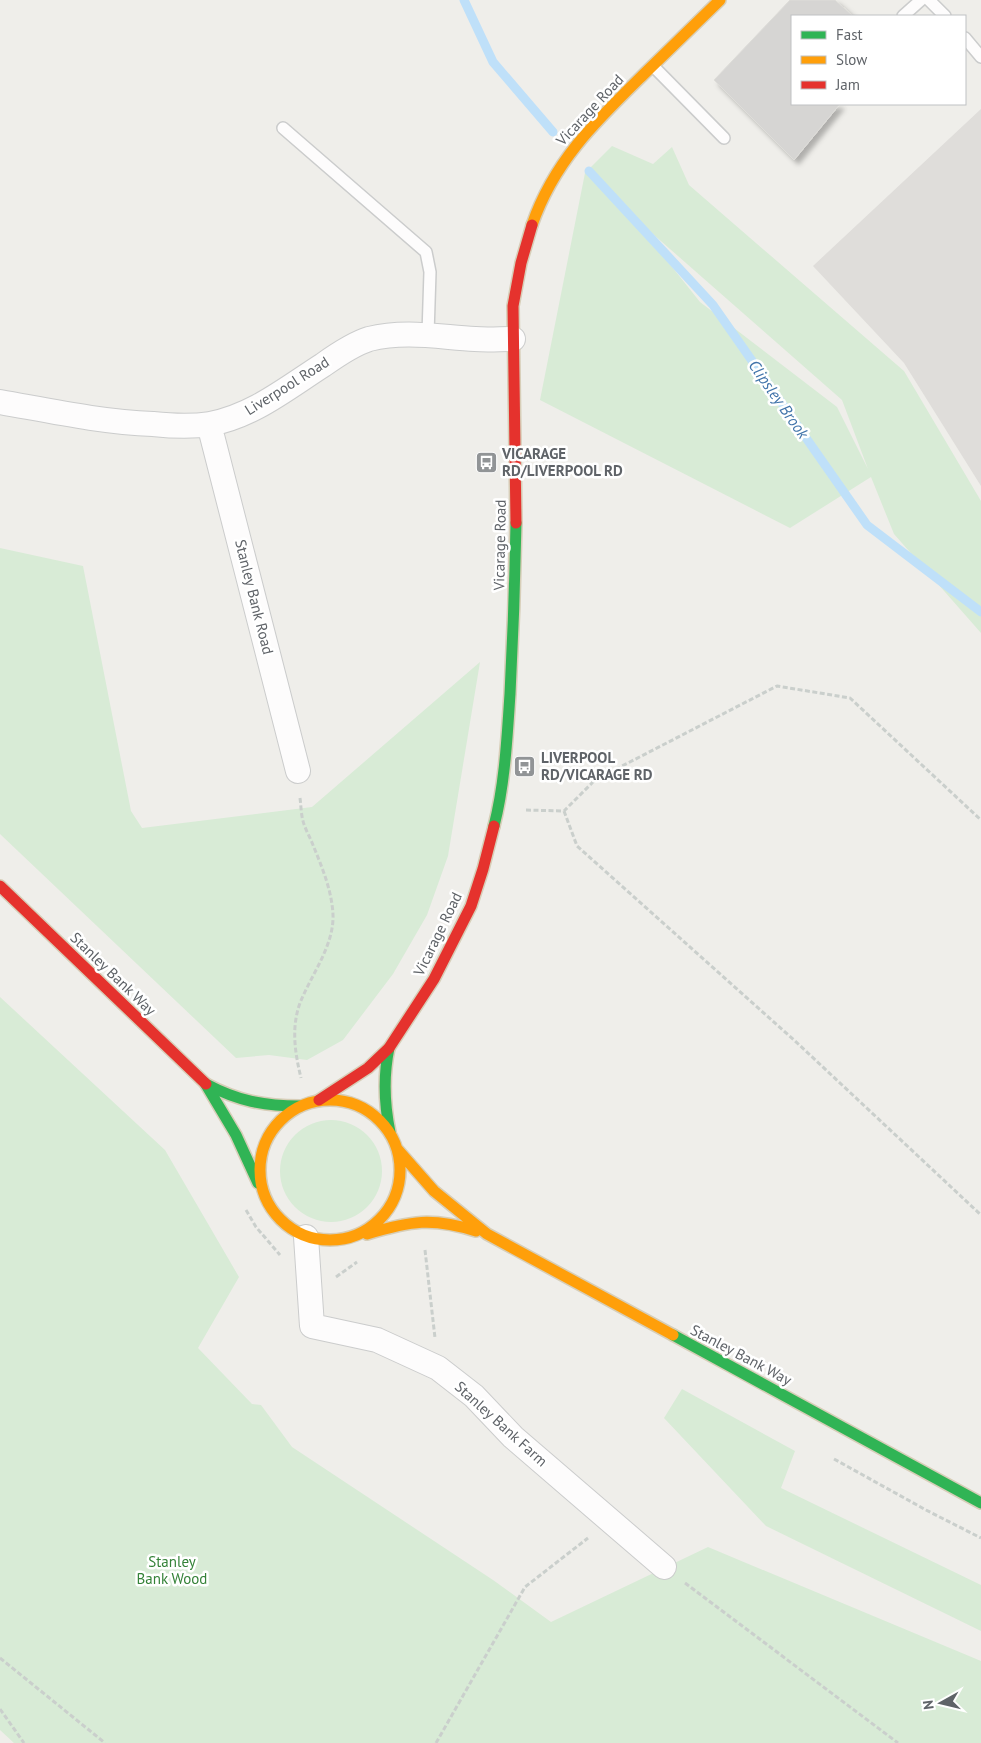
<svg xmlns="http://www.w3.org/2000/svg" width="981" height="1743" font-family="'PT Sans',sans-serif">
<defs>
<filter id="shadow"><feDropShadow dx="4.5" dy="4.5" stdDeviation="2.5" flood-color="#0004"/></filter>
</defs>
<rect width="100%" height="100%" fill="#efeeea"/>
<path fill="#dfddda" d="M981,109V486L904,363L813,266Z"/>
<path fill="#d8ebd6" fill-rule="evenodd" d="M612,146L653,164L672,147L689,185L904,371L981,501V633L894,534L871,477L790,528L540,400L585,173ZM629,213L842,400L868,469L837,407L700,302Z
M0,548L83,566L131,811L142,828L312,807L480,662L448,856L427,915L393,974L343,1040L307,1060L269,1055L236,1058L0,834Z
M0,997L165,1150L239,1277L198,1348L252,1404L261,1405L292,1447L493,1580L551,1622L708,1547L981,1661V1743H14L0,1730Z
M280 1171a51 51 0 1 1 102 0a51 51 0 1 1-102 0Z
M682,1389L795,1451L781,1488L981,1585V1631L766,1526L664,1418Z"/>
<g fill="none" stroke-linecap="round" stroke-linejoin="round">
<path stroke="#bfe0f9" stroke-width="9" d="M464,0L493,62L553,132
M589,171L713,305L867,525L981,612"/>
</g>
<path fill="#d6d5d3" stroke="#deddd9" filter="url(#shadow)" d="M790,0H835L853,16H792V104H840L794,160L714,80Z"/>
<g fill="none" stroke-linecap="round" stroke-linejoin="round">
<defs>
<path id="lane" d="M929,0L945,16
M903,16L921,0
M965,38L981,57
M653,66L724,138
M283,128L426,252L430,272L428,334"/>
<path id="street" d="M0,402C51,411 102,422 153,424C172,426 191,427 210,424C253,416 287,388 323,365C337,355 353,344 369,339C405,330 439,337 475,339C487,340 500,339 513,339
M209,424L298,771
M306,1237L312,1326L377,1340L438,1368L474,1396L513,1437L664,1567"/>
<path id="fast" d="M494,826C505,783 507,738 510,694C513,637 515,580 516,523
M389,1048C383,1077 384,1103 390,1132
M205,1083L236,1135L258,1183
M206,1084C238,1101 264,1106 300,1106
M673,1335L981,1503"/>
<path id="slow" d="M532,225C554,161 596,121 643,75C669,50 694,25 720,0
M260 1170a70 70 0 1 1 140 0a70 70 0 1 1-140 0Z
M398,1150L434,1191L487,1234L673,1335
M367,1234C411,1221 432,1217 476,1231"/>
<path id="jam" d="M516,523L513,306L521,263L532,225
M0,886L206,1084
M319,1100L368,1068L389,1048L434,979L471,906L483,869L494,826"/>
</defs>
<use href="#lane" stroke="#cbcccc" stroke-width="14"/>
<use href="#street" stroke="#cbcccc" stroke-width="26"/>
<use href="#fast" stroke="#d7ceb8" stroke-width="14"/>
<use href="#slow" stroke="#d7ceb8" stroke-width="14"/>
<use href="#jam" stroke="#d7ceb8" stroke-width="14"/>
<path stroke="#cacfcc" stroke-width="3" stroke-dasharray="5 2.5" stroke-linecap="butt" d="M300,798C301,805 301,814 303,821C305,829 310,837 313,845C322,867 332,891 333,915C334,946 311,975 300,1003C291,1028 295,1053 301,1078
M526,810L564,811L595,780L777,686L850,698L981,820
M564,811L577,846L794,1040L981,1215
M246,1210L256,1227L280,1255
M425,1250L435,1338
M336,1277L357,1262
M834,1459L926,1510L981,1538
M685,1583L898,1743
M0,1658L105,1743
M0,1709L24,1743
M436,1743L525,1587L588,1538"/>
<use href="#lane" stroke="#fdfcfc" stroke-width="11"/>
<use href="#street" stroke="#fdfcfc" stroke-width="24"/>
<use href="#fast" stroke="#30b455" stroke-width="11"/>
<use href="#slow" stroke="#ff9f0a" stroke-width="11"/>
<use href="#jam" stroke="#e5322d" stroke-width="11"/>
</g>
<defs>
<symbol id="bus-square" viewBox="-11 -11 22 22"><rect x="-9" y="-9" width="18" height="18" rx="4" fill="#919496" stroke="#fff"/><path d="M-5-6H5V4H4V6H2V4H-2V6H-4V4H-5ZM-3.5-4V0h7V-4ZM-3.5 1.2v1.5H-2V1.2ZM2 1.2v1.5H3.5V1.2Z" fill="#fff"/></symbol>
</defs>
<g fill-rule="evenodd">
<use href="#bus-square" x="474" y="450" width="25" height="25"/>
<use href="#bus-square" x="512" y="754" width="25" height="25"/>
</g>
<g text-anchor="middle" stroke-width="5" stroke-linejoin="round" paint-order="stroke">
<g font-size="15" fill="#5f6368" stroke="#fff">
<text transform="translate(590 110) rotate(-47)" y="5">Vicarage Road</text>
<text transform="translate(287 386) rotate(-32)" y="5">Liverpool Road</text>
<text transform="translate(500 545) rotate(-89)" y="5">Vicarage Road</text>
<text transform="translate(254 597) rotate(76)" y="5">Stanley Bank Road</text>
<text transform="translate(438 934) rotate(-64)" y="5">Vicarage Road</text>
<text transform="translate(113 974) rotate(44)" y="5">Stanley Bank Way</text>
<text transform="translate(741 1355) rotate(28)" y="5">Stanley Bank Way</text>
<text transform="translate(501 1424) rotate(42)" y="5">Stanley Bank Farm</text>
</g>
<g font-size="15" font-weight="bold" fill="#5f6368" stroke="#fff" text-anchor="start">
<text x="502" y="459">VICARAGE<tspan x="502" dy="17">RD/LIVERPOOL RD</tspan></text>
<text x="541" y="763">LIVERPOOL<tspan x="541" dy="17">RD/VICARAGE RD</tspan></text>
</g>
<g font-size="15" fill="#348238" stroke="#fff">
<text x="172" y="1567">Stanley<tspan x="172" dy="17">Bank Wood</tspan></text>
</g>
<g font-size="16" font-style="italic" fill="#4174aa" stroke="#fff">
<text transform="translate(779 399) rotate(55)" y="6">Clipsley Brook</text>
</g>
</g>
<rect x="791" y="15" width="175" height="90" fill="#ffffff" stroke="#bfc1c3"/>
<rect x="801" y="31" width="25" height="8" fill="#30b455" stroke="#bfc1c3"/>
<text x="836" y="40" font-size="15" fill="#5f6368">Fast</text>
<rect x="801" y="56" width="25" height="8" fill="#ff9f0a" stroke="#bfc1c3"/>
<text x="836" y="65" font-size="15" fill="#5f6368">Slow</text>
<rect x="801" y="81" width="25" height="8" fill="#e5322d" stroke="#bfc1c3"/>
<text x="836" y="90" font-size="15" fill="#5f6368">Jam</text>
<g transform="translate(941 1703) rotate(262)" stroke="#ffffff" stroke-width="4" paint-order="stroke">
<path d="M0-4L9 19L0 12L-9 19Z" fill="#5f6368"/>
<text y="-8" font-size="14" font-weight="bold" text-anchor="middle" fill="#5f6368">N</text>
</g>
</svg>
